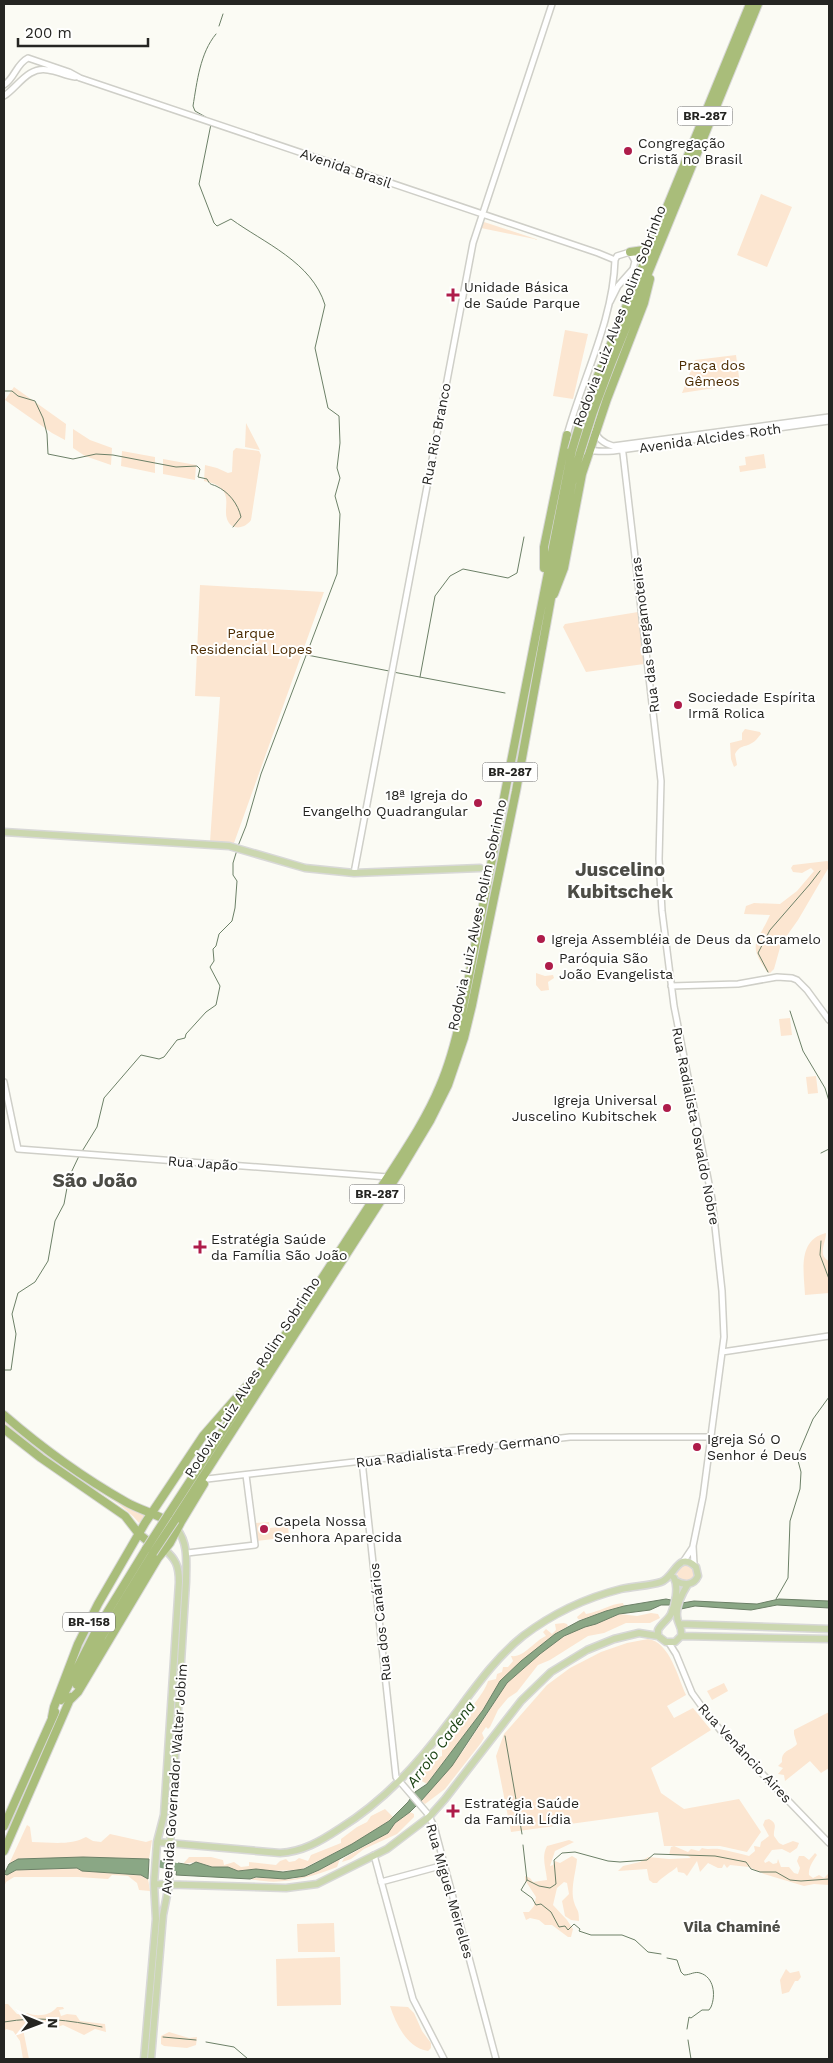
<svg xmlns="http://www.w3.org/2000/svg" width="833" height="2063" font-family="'Work Sans',sans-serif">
<rect width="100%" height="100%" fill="#fbfbf4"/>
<path fill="#fce6d1" d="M761,194L792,207L767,267L737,255Z
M484,222L539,240L481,228Z
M565,330L588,334L573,399L553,396Z
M736,355L740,384L682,393L695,360Z
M14,387L66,424L65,440L52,433L5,400Z
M246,423L260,450L245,447Z
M73,429L90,440L112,448L111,465L85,456L73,448Z
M236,448L259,451L261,455L251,520C245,529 231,531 227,519C224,510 229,501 224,492C219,484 212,483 204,481L205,465L217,468L228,473L232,472L233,451Z
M122,451L155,457V473L121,466Z
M764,454L766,468L740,472L739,466L746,465L745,457Z
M163,459L196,465L195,480L163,474Z
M200,585L324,592L234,843L210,842L220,697L195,696Z
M638,612L644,664L586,672L563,627L565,624Z
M745,729L760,732L761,734C758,737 756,741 752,743C744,748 741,744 735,754L737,765L734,767L731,759L730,743L742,740V733Z
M827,861L829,862V867L798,920L781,944L774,969L770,973L767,972C747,942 757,944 770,915L744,914L746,906L754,903L780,904L797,891L814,871L811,868L802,873L793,872L791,868L793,865Z
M536,973L545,976L553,975L554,978L548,982L549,990L541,991L536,985Z
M790,1018L792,1035L781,1036L779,1019Z
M816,1076L818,1093L808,1094L806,1077Z
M826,1233C826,1243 817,1255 829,1261V1293L805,1295C804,1272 797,1240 826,1233Z
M4,1419L122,1502L145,1515L139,1523C125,1505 102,1494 83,1482C55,1464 28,1446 4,1425Z
M269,1522L270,1528L288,1526L289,1537L257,1541L256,1523Z
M677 1573a9 9 0 1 1 18 0a9 9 0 1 1-18 0Z
M623,1603L624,1606C616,1610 584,1621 578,1619L577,1617L584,1611L586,1614C599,1612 610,1604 623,1603Z
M651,1613L658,1614L660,1618L650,1623H626L604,1633L588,1636L550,1660L538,1665L517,1692L508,1698L498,1710L490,1727L488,1729L486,1727L482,1733L484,1738L481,1743L445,1789L425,1804L421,1801L463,1751L507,1683L540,1654L564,1636L585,1626L596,1624L619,1614L637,1616Z
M564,1623L567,1624L568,1626L555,1634L500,1681L483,1710L427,1784L420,1780L424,1772L428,1768L431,1770L437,1758L442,1756V1747L448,1744L447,1738L451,1732L459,1731V1728L464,1724C467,1708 483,1697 488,1681L496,1679L497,1674L502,1672L503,1667H508L513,1661L511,1656C524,1658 534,1641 546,1636L543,1632L546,1629L552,1634L556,1630L555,1624Z
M648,1639C670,1642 678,1678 686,1695L667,1706L674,1718L693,1708L711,1730L651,1768L661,1793L684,1809L739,1799L761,1832L747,1852L720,1846H674L688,1852L691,1849L699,1851L702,1848C709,1850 713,1848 719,1849C729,1851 739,1853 749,1856L755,1851L754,1846L760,1847L761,1842L769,1836L763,1825L765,1820L769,1819C779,1824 773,1829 774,1836L779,1843L783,1845L793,1841L799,1843L797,1848L790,1853L782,1849L772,1850L764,1861L765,1863L769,1861L773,1864L777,1863L778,1859L781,1867H789L794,1873L798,1874L800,1868L797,1861L799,1856H804L809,1860L815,1853L817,1855C813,1861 808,1868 809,1875L813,1878L819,1875L824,1878L829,1873V1885L814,1884L804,1886L764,1874L749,1867L730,1865L727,1868L724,1864L722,1868H718L708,1863L700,1872L697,1861L687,1876L684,1873L678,1872L677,1867C670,1873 662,1877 657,1883H653L649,1880L647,1869L618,1871L623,1866L640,1862L648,1857L669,1859L691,1858L688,1856L669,1855L671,1847L674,1846H664L658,1812L511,1832L496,1756L504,1734L547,1685L570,1668L601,1652L627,1643Z
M724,1683L728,1691L712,1700L707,1691Z
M829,1712V1768L821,1773L810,1761L785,1781L784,1775L778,1774L783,1768L778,1766L782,1762C781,1750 791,1751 797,1744L794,1734V1730Z
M385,1809L393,1817L389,1821L352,1844L300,1870L270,1871L256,1869L238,1871L228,1867H212L196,1862L183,1864L189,1857H211L223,1860L224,1865L234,1862L241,1867L249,1866V1862L276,1865L280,1861L286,1859L289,1862L295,1861L299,1858L308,1861L311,1855L341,1843V1839L357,1827L367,1822L371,1816Z
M410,1812L414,1814V1817L397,1834L364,1849L351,1859L342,1862L344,1858L388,1833L395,1823Z
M27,1825L30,1827L32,1842C49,1842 70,1846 86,1837L93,1841L101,1842L110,1834L146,1842L152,1840L149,1859L30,1858L18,1859L9,1864Z
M569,1840L574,1842L555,1851L550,1866L553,1865L555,1861L560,1863L572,1856L577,1859C576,1872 570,1889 574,1902C577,1912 579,1908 579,1921L571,1920L565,1916L562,1901L569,1894L567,1883L564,1882L557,1888L553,1905L567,1920L573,1929L571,1937H568L552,1925H545L539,1920L530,1918L526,1920L523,1912H529L534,1906L536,1897L525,1880V1876L530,1878L533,1882L547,1880C546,1868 541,1857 547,1846Z
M340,1859L337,1867C309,1878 281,1886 250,1879C261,1875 280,1880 293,1879C310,1876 325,1867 340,1859Z
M77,1868L82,1871L141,1875L148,1879L150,1891L139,1890L137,1883L128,1876L112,1875L108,1879L78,1877H14L6,1882L4,1887V1874L7,1875L16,1870Z
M334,1923L335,1952H298L297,1924Z
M340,1957L341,2005L277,2006L276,1959Z
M786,1969L790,1973L799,1971L801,1977L798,1981H795L789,1992L782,1994L780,1980Z
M4,2004H8L17,2014L25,2015L27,2013C37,2017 50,2016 57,2007H63L64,2009L59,2010L61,2016L67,2014L76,2015L80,2021L105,2024L106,2032L95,2029L84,2035L63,2025L55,2028L53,2025L37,2022L24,2026L23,2029L29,2059H23L20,2041L13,2031L6,2029L4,2032Z
M390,2006L408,2007L414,2013L422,2031L431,2043V2048L428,2051C407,2048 396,2024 390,2006Z
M169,2032L189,2038L197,2037L196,2045L187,2048L164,2046L161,2044V2036Z"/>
<path fill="#8aa785" stroke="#6c8067" d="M666,1599L671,1600L670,1605H661L650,1610L619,1614L596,1624L585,1627L564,1636L540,1654L507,1683L452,1766L421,1801L410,1812L395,1823L388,1833L319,1870L305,1876L285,1879L256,1877L250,1879L176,1875L178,1863L190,1865L196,1862L212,1867H228L238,1871L256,1869L283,1872L304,1869L352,1844L389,1821L408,1802L415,1792L427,1784L483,1710L500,1681L521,1661L555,1634L579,1621L606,1611L624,1606Z
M779,1599L829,1601V1608L777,1605L751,1610L695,1606L681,1609L682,1603L694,1601L757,1604Z
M83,1857L149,1859L148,1879L141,1875L82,1871L77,1868L16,1870L7,1875L4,1874L9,1864L18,1859Z"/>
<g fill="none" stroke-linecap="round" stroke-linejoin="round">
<path stroke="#6c8067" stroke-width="1" d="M219,26L223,14
M211,120L195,111L193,106C197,82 200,53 216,34
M211,124L199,184L214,223L217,226L231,219C264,243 312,262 325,305L315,348L328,408L339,416L340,443L337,468L340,478L335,496L340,514L337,574L261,774L246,826L238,846
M4,391H12L18,396L35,401L43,418L47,434L48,454L73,459L96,454L113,455L176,467L197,466L200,469L198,477L207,479C210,485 211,484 216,486C229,492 238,504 241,517L233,527
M307,655L389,671
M393,672L505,693
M420,677L435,596L450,576L463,569L508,578L517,573L524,537
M768,972L758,953L770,930L810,884L820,871
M790,1011L803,1051L825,1088L829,1101
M81,1153L97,1127L104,1098L141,1055L159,1059L164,1057L177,1040L185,1038L186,1034L206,1012L216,1005L220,986L210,967L214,961L213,949L216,946L219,934L232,921L235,908L237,881L233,875V863L237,850
M821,1153L829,1149
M821,1241L820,1255L829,1279
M4,1370H11L16,1334L12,1314L18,1293L35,1282L48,1261L55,1221L64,1204L69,1177L79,1156
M776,1599L788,1578L790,1521L800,1489L801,1472L797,1457L813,1419L829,1397
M505,1736L522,1834
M523,1845L527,1880L521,1890L532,1898L536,1905L541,1904L551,1912L559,1927L565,1926L568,1930L574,1924L580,1929L579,1931L591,1935H622L635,1940L648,1952L661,1954
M527,1880L539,1886L550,1888L556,1884L554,1860L562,1853L575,1852L608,1861L620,1862L647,1860L654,1854L715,1856L746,1862L751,1869L760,1872H776L790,1880L801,1881L829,1879
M667,1958L677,1960L681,1972L684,1975C690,1975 695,1971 700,1973C714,1977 716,1995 711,2007L709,2010H702L691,2018L689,2017L687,2029
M4,2022C38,2016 69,2020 102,2027
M163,2037L196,2040
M688,2040L691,2059
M206,2042L234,2047L248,2059"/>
<path stroke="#8aa785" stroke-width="8" d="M162,1864L185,1869"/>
<defs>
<path id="minor" d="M4,85C15,78 16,64 28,58L69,72L80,78L598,253L615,260
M4,96C18,87 28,66 48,70C57,71 66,76 75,77
M610,302L618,286L633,269L635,261L630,252L617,256L615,260C613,321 583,377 567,435C577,452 596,452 613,451L829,421
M582,419C596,427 594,441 613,446L829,417
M622,445L661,781L659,859L662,911L674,1006L712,1199L722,1291L724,1337L703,1497L693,1546L694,1564
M354,873L473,243L552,4
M671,986L738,984L777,977L792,978L797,980L807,990L829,1020
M4,1082L18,1149L388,1177
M722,1352L829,1336
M362,1461L396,1777L427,1813L434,1826L496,2059
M207,1479L570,1437H711
M187,1553L255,1545L246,1475
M683,1562L693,1547
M669,1643L676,1654L692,1693L705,1711L721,1731L829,1843
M374,1855L413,1999L444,2059
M381,1882L444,1865"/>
<path id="major" d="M4,832L229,846L305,868L354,873L480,868
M674,1578C679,1587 675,1605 671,1614C668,1620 661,1624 658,1630V1636L666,1642H675L681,1636C683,1627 677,1624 677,1616C676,1606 683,1592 688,1584
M680,1624L829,1629
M681,1636L829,1639
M157,1842L280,1853C302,1852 321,1841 339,1829C384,1801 418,1764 449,1722C472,1692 493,1660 523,1636C552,1614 585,1598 621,1589C634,1586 649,1586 661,1582C675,1577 678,1550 696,1567L698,1576C694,1585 685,1586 676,1581
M154,1884L286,1888L317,1884L387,1849L429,1817L445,1799L521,1701L551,1672L587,1650L614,1639L639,1633L658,1636
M144,2059L156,1919L154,1884L157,1842L164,1815L179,1582C179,1566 176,1559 164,1549
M151,2059L163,1915L169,1885L171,1821L186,1582C186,1564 189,1544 177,1529"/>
<path id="highway" d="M630,252L644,250L649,242
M585,407L750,4
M593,412L611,364L758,4
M544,568V547L567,435
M554,594L564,568L582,474L607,399L644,303L650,279
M4,1415C41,1447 82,1477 126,1502C140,1510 157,1514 171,1523
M4,1429L41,1458L125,1516L139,1534L155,1547
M168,1515L384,1183C404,1152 426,1120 440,1086C453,1056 460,1024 466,992L572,450
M175,1520L400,1171L430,1121L448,1085L464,1038L472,1005L516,791L572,483L580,453
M77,1685L102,1636L153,1553
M61,1700L97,1629L146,1549
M69,1701L78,1692L158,1558L170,1543L181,1522L204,1484
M52,1717L54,1707L78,1644L98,1604L145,1523L203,1436L251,1381
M4,1826L55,1712
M4,1851L71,1697"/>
</defs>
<use href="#minor" stroke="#cfcfc8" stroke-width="8"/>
<use href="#major" stroke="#d8d8d7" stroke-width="9"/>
<use href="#highway" stroke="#d8d8d7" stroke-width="10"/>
<use href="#minor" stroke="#fff" stroke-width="5"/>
<use href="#major" stroke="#cbd7af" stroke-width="6"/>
<use href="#highway" stroke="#a9bd7a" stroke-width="8"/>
<defs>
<path id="highway-bridge" d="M572,450L585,407
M580,453L593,412
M146,1549L168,1515
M153,1553L175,1520"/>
</defs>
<use href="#highway-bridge" stroke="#d8d8d7" stroke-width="10" stroke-linecap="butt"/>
<use href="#highway-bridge" stroke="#a9bd7a" stroke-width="8"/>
</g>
<g fill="#ae1c4a" stroke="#fffffe" stroke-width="2">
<circle cx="628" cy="151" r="5"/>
<path d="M450.5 287.5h5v5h5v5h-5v5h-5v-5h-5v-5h5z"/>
<circle cx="678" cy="705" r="5"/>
<circle cx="478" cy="803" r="5"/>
<circle cx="541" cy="939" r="5"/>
<circle cx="549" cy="966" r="5"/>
<circle cx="667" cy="1108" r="5"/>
<path d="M197.5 1239.5h5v5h5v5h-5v5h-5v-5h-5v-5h5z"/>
<circle cx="697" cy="1447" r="5"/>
<circle cx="264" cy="1529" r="5"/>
<path d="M450.5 1803.5h5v5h5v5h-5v5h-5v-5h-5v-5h5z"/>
</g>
<g text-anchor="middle" stroke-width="4" stroke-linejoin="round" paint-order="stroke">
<g fill="#fffffe" stroke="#666664" stroke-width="1">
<rect x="677.5" y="106.5" width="55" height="19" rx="4"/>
<rect x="482.5" y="762.5" width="55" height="19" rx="4"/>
<rect x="349.5" y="1184.5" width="55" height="19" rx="4"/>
<rect x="63" y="1612.5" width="52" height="19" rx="4"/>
</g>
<g font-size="12" font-weight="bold" fill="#252522">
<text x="705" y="120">BR-287</text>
<text x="510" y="776">BR-287</text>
<text x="377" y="1198">BR-287</text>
<text x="89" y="1626">BR-158</text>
</g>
<g font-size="14" fill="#252522" stroke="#fffffe" text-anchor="start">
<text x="638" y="148">Congregação<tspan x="638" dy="16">Cristã no Brasil</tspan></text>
<text x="464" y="292">Unidade Básica<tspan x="464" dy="16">de Saúde Parque</tspan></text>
<text x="688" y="702">Sociedade Espírita<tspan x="688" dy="16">Irmã Rolica</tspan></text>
<text x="468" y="800" text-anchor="end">18ª Igreja do<tspan x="468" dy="16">Evangelho Quadrangular</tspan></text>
<text x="551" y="944">Igreja Assembléia de Deus da Caramelo</text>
<text x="559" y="963">Paróquia São<tspan x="559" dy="16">João Evangelista</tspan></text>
<text x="657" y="1105" text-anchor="end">Igreja Universal<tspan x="657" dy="16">Juscelino Kubitschek</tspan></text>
<text x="211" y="1244">Estratégia Saúde<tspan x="211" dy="16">da Família São João</tspan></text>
<text x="707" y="1444">Igreja Só O<tspan x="707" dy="16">Senhor é Deus</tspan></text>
<text x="274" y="1526">Capela Nossa<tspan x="274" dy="16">Senhora Aparecida</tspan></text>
<text x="464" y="1808">Estratégia Saúde<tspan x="464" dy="16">da Família Lídia</tspan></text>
</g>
<g font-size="14" fill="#252522" stroke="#fffffe">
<text transform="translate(346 168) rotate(19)" y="5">Avenida Brasil</text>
<text transform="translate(619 316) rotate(-69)" y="5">Rodovia Luiz Alves Rolim Sobrinho</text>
<text transform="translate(436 434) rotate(-79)" y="5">Rua Rio Branco</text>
<text transform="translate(710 438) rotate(-8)" y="5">Avenida Alcides Roth</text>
<text transform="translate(645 635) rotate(-97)" y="5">Rua das Bergamoteiras</text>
<text transform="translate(477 915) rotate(-78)" y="5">Rodovia Luiz Alves Rolim Sobrinho</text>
<text transform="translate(696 1126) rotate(79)" y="5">Rua Radialista Osvaldo Nobre</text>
<text transform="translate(203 1163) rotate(4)" y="5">Rua Japão</text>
<text transform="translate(252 1377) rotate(-57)" y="5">Rodovia Luiz Alves Rolim Sobrinho</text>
<text transform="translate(458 1450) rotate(-7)" y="5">Rua Radialista Fredy Germano</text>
<text transform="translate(380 1622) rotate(-96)" y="5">Rua dos Canários</text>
<text transform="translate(745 1753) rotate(47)" y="5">Rua Venâncio Aires</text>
<text transform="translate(174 1779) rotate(-86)" y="5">Avenida Governador Walter Jobim</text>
<text transform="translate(450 1891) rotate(74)" y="5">Rua Miguel Meirelles</text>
</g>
<g font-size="14" fill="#4b2b01" stroke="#fffffe">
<text x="712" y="370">Praça dos<tspan x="712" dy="16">Gêmeos</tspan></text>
<text x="251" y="638">Parque<tspan x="251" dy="16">Residencial Lopes</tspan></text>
</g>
<g font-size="15" font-style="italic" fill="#163f0f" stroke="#fffffe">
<text transform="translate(441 1744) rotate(-53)" y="5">Arroio Cadena</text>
</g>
<g font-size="15" font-weight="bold" fill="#4c4c46" stroke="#fffffe">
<text x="732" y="1932">Vila Chaminé</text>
</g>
<g font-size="19" font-weight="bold" fill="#4c4c46" stroke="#fffffe">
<text x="620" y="876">Juscelino<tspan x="620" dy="22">Kubitschek</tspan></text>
<text x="95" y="1187">São João</text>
</g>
</g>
<rect width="833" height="2063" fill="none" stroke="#252522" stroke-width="10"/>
<g transform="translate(40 2023) rotate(91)" stroke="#fffffe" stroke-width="4" paint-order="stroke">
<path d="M0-4L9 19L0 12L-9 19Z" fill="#252522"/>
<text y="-8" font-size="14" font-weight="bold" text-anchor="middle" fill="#252522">N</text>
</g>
<path d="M18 38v8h130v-8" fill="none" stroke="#252522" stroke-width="2.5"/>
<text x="25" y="38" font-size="15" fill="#252522" stroke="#fffffe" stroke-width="4" paint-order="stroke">200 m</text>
</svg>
